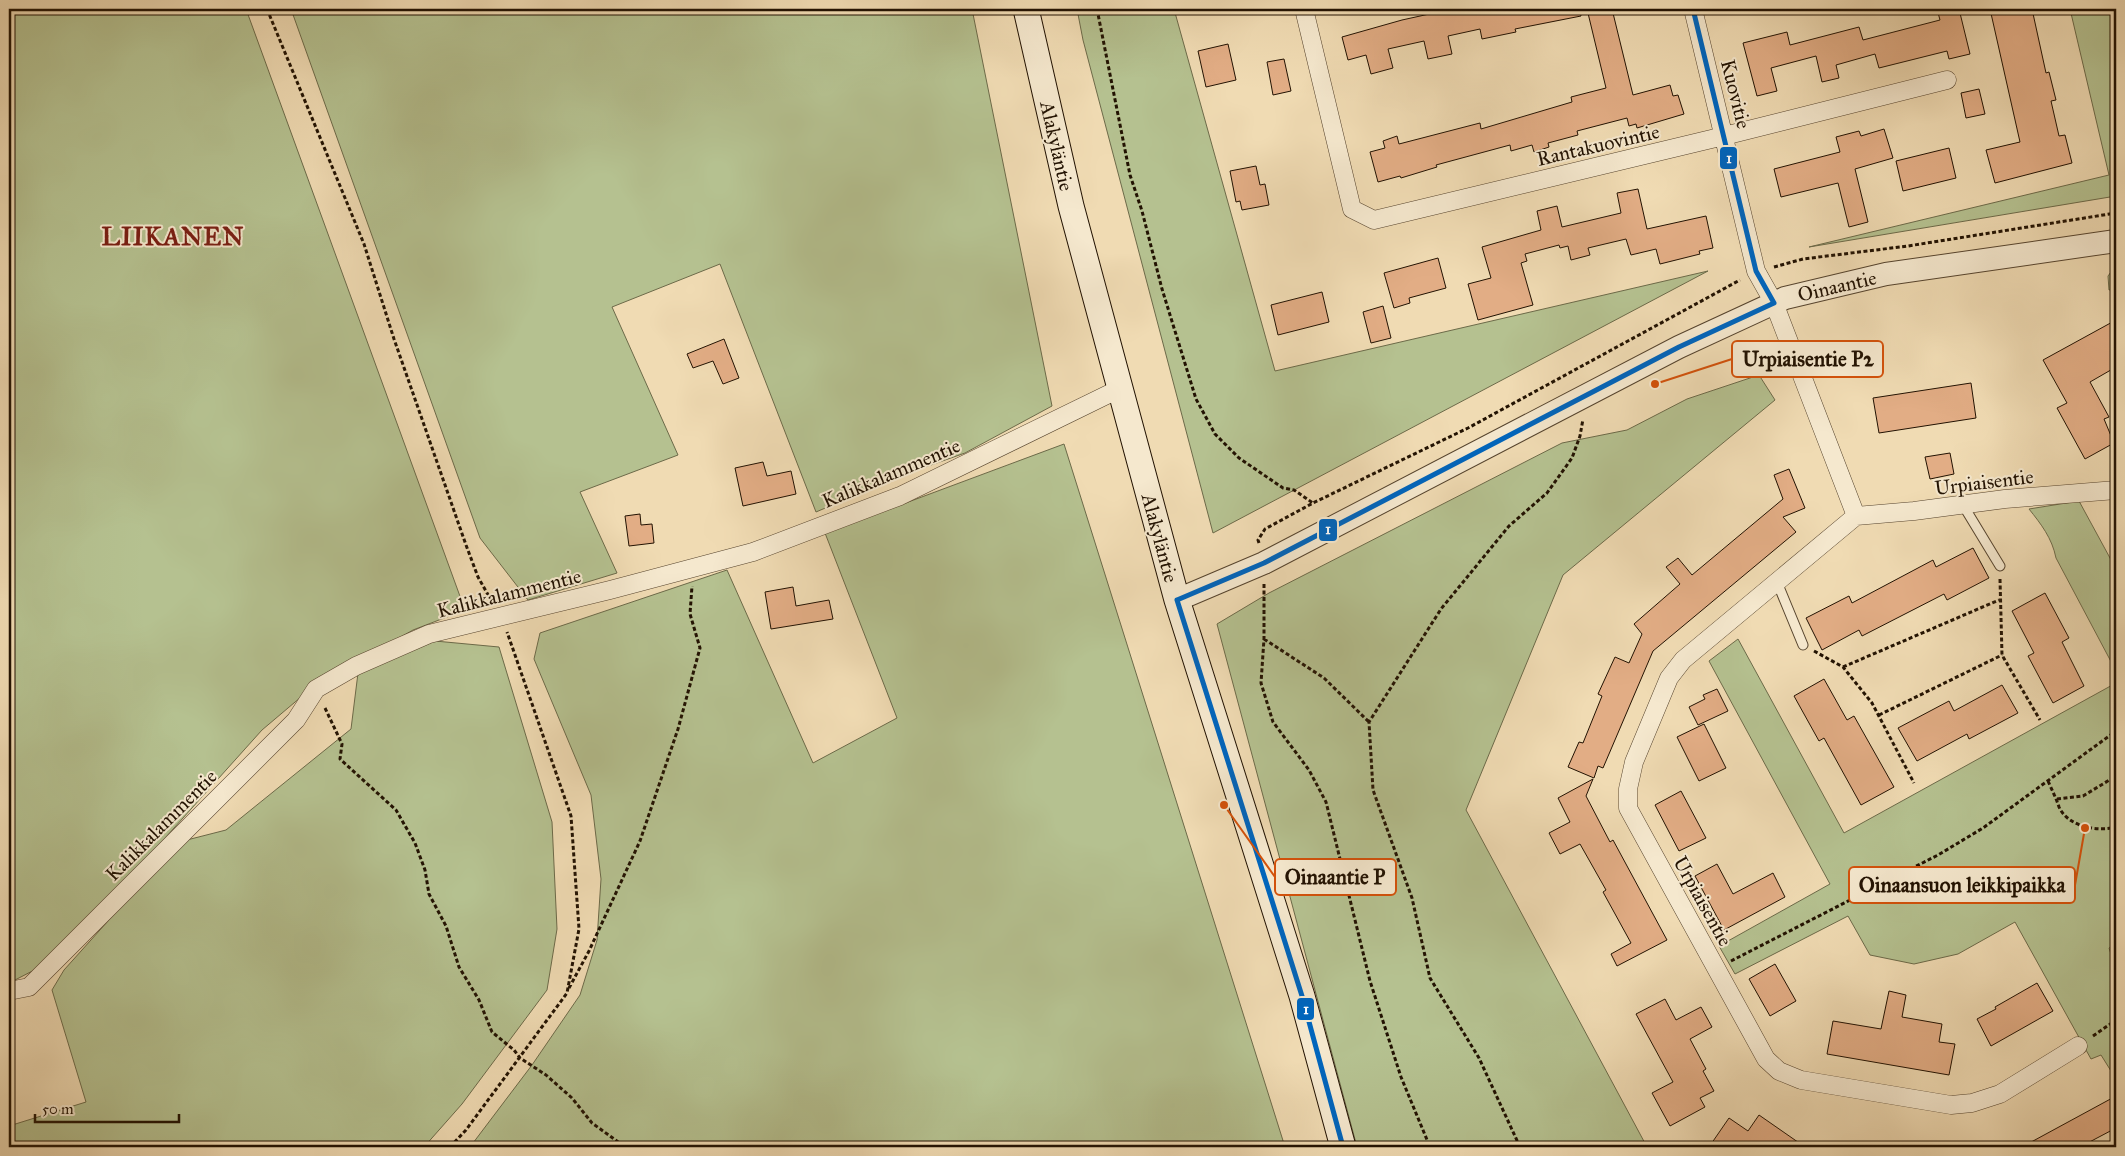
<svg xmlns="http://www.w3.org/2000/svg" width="2125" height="1156" font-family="'IM FELL Great Primer',serif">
<rect width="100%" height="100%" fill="#f0dbb3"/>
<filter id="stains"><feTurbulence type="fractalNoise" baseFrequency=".004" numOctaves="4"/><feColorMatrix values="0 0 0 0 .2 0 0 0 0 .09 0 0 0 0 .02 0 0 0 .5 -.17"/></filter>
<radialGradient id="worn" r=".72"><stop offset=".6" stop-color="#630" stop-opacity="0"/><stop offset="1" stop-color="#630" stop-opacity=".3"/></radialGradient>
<path fill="#b5c190" stroke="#6c6a49" d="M9,9H246L465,610L413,630L314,686L262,730L104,906L44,965L15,980L9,981Z
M291,9H972L1052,406L965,453L900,476L816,512L720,264L612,307L678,455L580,492L617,573L528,600L480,538Z
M1077,9H1174L1275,371L1708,271L1213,533L1083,40Z
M2070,9H2116V196L1809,247L2109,175Z
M2114,268H2116V289L2109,290L2108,276Z
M1759,375L1775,400L1563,575L1466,810L1647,1147H1357L1217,624L1269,593L1562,443L1627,430L1687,399Z
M1064,444L1285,1147H470L532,1065L580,995L597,940L601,879L591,795L534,659L540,633L727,570L813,763L897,718L825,533Z
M2079,501L2116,569V671L2056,558C2052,538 2041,524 2029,509Z
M1738,639L1844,833L2116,683V944L2109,948L2116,970V1079L2101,1055L2091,1059L2015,922L1958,954L1914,964L1870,955L1848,916L1735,974L1719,946L1830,884L1709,661Z
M435,641L499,647L552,822L557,929L547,990L462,1104L424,1147H9V1126L86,1102L52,990L64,970L179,842L226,830L351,729L358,673Z"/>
<path fill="#e2ad85" stroke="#221202" d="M1452,9H1580L1581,16L1515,29L1516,32L1482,39L1480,29L1448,36L1452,54L1428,59L1424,41L1388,49L1393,68L1371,74L1366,55L1348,60L1342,37L1402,20Z
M1587,9H1612L1633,95L1670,85L1673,96L1678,95L1684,114L1637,128L1636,124L1629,126L1627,118L1577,131L1578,135L1548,143L1549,147L1534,152L1532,145L1511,151L1510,145L1436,165L1437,167L1401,178L1400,176L1378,182L1370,152L1385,148L1383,141L1397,136L1399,144L1480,123L1481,129L1572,102L1571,97L1606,88Z
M1937,9H1959L1970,54L1949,59L1947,51L1879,68L1875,54L1836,65L1839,78L1822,82L1816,56L1771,68L1777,91L1757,96L1743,43L1787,32L1790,45L1859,27L1863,40L1940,20Z
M1990,9H2032L2046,73L2049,72L2056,100L2051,101L2059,136L2065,135L2072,163L1995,183L1986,150L2020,142Z
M1228,44L1236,80L1206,87L1198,51Z
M1284,59L1291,91L1273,95L1267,62Z
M1979,89L1985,114L1966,118L1961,93Z
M1884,129L1893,158L1855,169L1868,222L1849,227L1838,183L1781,197L1774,169L1840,152L1836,137L1859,131L1861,136Z
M1949,148L1956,178L1903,191L1896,161Z
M1256,166L1260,185L1265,184L1269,205L1242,210L1240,201L1236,202L1230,171Z
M1638,189L1647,229L1706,216L1713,248L1699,251L1700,254L1660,264L1656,249L1631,255L1626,239L1588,248L1590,255L1571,260L1568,246L1560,248L1559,245L1525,254L1527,261L1521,263L1533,305L1478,320L1468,284L1491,278L1482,247L1541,230L1537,211L1557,206L1562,227L1621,213L1617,193Z
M1438,258L1446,288L1409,298L1410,303L1394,308L1384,273Z
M1322,292L1329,322L1278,335L1271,305Z
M1383,306L1391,338L1371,343L1363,312Z
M2116,320V367L2090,382L2109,417L2104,419L2114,443L2085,459L2057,408L2067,403L2043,360Z
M724,339L739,378L723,384L713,361L693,368L687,354Z
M1971,383L1976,418L1879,433L1873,398Z
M1950,453L1954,474L1930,479L1925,457Z
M763,462L767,476L791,471L796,494L743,506L735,468Z
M1789,469L1805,508L1783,517L1796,532L1653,651L1603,768L1598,766L1594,778L1568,767L1579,742L1583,743L1602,696L1598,694L1615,657L1629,663L1642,634L1634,624L1680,584L1666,567L1678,558L1692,575L1783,499L1774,475Z
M640,514L641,525L652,524L654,543L629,546L625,516Z
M1973,548L1989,578L1947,600L1944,594L1862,636L1859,630L1822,650L1806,618L1849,596L1852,603L1933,560L1936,567Z
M793,587L796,606L829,600L833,619L771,629L765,592Z
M2045,593L2069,638L2062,642L2084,686L2053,703L2028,656L2034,653L2012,611Z
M1824,679L1847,720L1854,716L1894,787L1861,805L1824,738L1819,741L1794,696Z
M2002,685L2018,713L1969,739L1967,734L1917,761L1898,728L1949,701L1954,711Z
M1717,689L1728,711L1698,725L1689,707L1705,699L1703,695Z
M1704,724L1726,768L1699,781L1677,737Z
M1593,779L1586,796L1610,842L1613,840L1667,940L1617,966L1611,954L1631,943L1603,892L1606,890L1580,844L1560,854L1549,833L1570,822L1558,798Z
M1681,791L1706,838L1679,851L1655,805Z
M1717,864L1733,894L1773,873L1785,897L1724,930L1695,876Z
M1775,964L1796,1001L1770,1016L1749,979Z
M2037,983L2053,1011L1991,1046L1977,1019L1996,1009L1995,1007Z
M1889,991L1906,995L1902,1017L1942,1024L1939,1042L1955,1044L1949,1075L1827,1054L1833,1021L1881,1029Z
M1665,999L1676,1020L1701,1007L1712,1027L1690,1039L1706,1069L1703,1071L1714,1091L1700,1098L1705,1107L1670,1126L1652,1093L1673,1082L1636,1014Z
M2116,1096V1128L2080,1147H2022Z
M1759,1115L1805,1147H1709L1729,1118L1748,1131Z"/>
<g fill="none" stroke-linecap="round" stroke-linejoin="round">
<defs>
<path id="service" d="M1963,505L2000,566
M1777,582L1803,645"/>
<path id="minor" d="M1304,9L1352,209L1374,220L1724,136L1947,80
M1693,9L1756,271L1774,303L1856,516
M9,991L29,987L296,720L316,689L356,666L429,634L610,590L753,552L900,496L1119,389
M2078,1046L2000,1094L1972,1103L1951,1105L1801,1080L1779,1071L1766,1059L1628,808V789L1634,762L1669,678L1683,660L1856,516L1914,511L2005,499L2116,490"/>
<path id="tertiary" d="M1177,600L1264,563L1679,347L1785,298L1886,274L2116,241"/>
<path id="secondary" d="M1026,9L1071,206L1177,600L1302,996L1343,1147"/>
</defs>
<use href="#service" stroke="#56442e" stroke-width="11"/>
<use href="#minor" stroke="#56442e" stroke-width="19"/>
<use href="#tertiary" stroke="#56442e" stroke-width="24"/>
<use href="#secondary" stroke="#221202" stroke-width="27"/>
<path stroke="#221202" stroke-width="3" stroke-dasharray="4 2.5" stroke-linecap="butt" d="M267,9L364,244L394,339L466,545L478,577L491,600
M1097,9L1130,175L1142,211L1162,289L1196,399L1215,434L1239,458L1283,488L1294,490L1313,503
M9,67L14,9
M1774,267L1803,259L1908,246L2116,213
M1259,543L1258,540L1265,529L1313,503L1468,428L1740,280
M2000,579L2002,655L2040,720
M1264,584V639L1261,683L1273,722L1309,770L1326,802L1370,981L1401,1077L1430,1147
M1264,639L1324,678L1369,722
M1814,651L1843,667L1872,703L1914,783
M1843,667L1999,600
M325,708L342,744L340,759L396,810L415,843L425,870L429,894L446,926L459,967L479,1000L492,1032L514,1050L520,1058L546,1075L572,1098L592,1123L621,1144L622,1147
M1879,715L2002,655
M2048,781C2052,790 2056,798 2059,807C2068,827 2098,832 2116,827
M2057,799L2083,796L2116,776
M1731,961L1938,855L1983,828L2116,731
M569,988L589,951L640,841L678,729L700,648L690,614L692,586
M2093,1036L2116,1020
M450,1147L466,1130L567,993L579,929L571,816L507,632
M1520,1147L1479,1058L1430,978L1412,898L1373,790L1369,722L1441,609L1509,526L1547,493L1572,458L1580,436L1583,419"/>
<use href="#service" stroke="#f5e8ce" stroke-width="9"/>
<use href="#minor" stroke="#f5e8ce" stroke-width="18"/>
<use href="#tertiary" stroke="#f5e8ce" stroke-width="22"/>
<use href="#secondary" stroke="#f5e8ce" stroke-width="25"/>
<defs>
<path id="bus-1" d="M1693,9L1756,271L1774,303
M1177,600L1264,563L1679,347L1774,303
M1177,600L1302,996L1343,1147"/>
</defs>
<use href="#bus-1" stroke="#f5e8ce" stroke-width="9"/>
<use href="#bus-1" stroke="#0065bd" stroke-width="5"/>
</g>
<g text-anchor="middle" stroke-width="4" stroke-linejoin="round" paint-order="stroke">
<g font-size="20" fill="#221202" stroke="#f5e8ce">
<text transform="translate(1736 94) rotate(76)" y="7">Kuovitie</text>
<text transform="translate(1598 145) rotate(-13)" y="7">Rantakuovintie</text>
<text transform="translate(1057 146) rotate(77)" y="7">Alakyläntie</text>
<text transform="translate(1837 286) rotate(-13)" y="7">Oinaantie</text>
<text transform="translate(891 473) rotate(-23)" y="7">Kalikkalammentie</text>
<text transform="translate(1984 482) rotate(-7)" y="7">Urpiaisentie</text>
<text transform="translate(1160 538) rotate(75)" y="7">Alakyläntie</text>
<text transform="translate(509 593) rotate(-14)" y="7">Kalikkalammentie</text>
<text transform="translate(161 825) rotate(-45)" y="7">Kalikkalammentie</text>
<text transform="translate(1703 901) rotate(61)" y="7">Urpiaisentie</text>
</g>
<g font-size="25" font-weight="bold" letter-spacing="1" fill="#7a1f14" stroke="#f5e8ce">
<text x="173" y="245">LIIKANEN</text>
</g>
</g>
<path fill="none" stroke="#d4520b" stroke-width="2" d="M1655 384L1732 359M1224 805L1275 877M2085 828L2075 885"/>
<g fill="#d4520b" stroke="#f5e8ce" stroke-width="2">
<circle cx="1655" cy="384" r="5"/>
<circle cx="1224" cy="805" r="5"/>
<circle cx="2085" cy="828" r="5"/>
</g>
<g fill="#f5e8ce" stroke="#d4520b" stroke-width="2">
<rect x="1732" y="341" width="151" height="36" rx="5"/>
<rect x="1275" y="859" width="121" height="36" rx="5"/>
<rect x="1849" y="867" width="226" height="36" rx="5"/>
</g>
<g font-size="21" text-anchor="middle" font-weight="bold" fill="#221202">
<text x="1808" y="366">Urpiaisentie P2</text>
<text x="1335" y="884">Oinaantie P</text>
<text x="1962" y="892">Oinaansuon leikkipaikka</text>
</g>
<g stroke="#f5e8ce" stroke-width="2">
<rect x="1719" y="146" width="19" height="24" rx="5" fill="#0065bd"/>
<rect x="1318" y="518" width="20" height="24" rx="5" fill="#0065bd"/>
<rect x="1296" y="997" width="19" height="24" rx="5" fill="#0065bd"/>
</g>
<g font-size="14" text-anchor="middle" font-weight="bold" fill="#fff">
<text x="1729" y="163">1</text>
<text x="1328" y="534">1</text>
<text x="1306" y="1014">1</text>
</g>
<rect width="2125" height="1156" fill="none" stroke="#f0dbb3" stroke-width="30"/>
<rect x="10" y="10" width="2105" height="1136" fill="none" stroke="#221202" stroke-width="2.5"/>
<rect x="15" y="15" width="2095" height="1126" fill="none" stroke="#221202"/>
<path d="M35 1114v8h144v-8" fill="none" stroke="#221202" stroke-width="2.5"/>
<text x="42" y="1114" font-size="15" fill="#221202" stroke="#f5e8ce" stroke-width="4" paint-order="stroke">50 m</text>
<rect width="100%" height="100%" filter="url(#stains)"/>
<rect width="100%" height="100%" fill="url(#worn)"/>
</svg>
